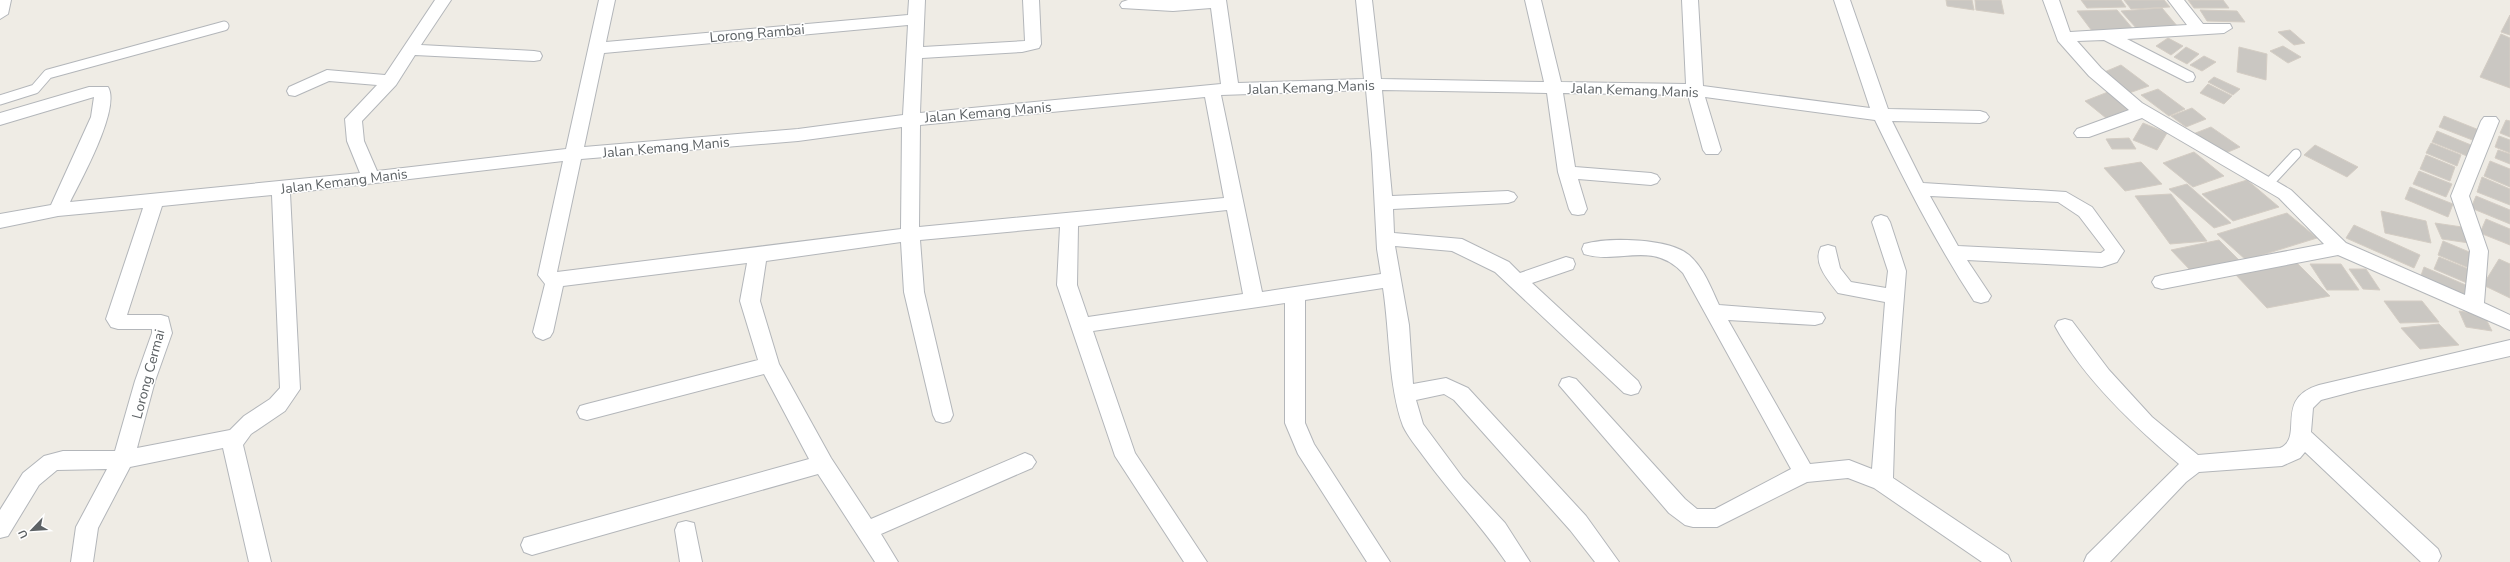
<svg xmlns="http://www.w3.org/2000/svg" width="2510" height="562" font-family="'Nunito Sans',sans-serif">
<rect width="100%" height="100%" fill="#efece5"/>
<path fill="#cac7c2" stroke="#d4cdc4" d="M1946,0H1972L1974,10L1947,6Z
M1975,0H2001L2004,14L1976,10Z
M2081,0H2121L2126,7L2087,8Z
M2124,0H2164L2170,7L2131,9Z
M2188,0H2223L2229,8H2194Z
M2162,8L2178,27L2137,29L2121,11Z
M2117,10L2133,29L2092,31L2077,11Z
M2200,10L2237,11L2245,22L2207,21Z
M2510,15V35L2501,32Z
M2290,30L2305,43L2294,45L2278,32Z
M2501,34L2510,38V88L2480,77Z
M2168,38L2183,46L2171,55L2156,46Z
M2283,46L2301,57L2288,63L2270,51Z
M2186,47L2199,54L2187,64L2174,57Z
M2239,47L2267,54L2266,80L2237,72Z
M2204,56L2216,62L2202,71L2190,65Z
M2121,65L2149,86L2129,93L2102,73Z
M2214,77L2240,89L2233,95L2208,82Z
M2208,84L2232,96L2224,104L2200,93Z
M2158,89L2185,109L2169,116L2141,95Z
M2108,92L2130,109L2106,118L2085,101Z
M2192,108L2206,119L2186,127L2171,116Z
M2444,116L2479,130L2475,141L2439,127Z
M2506,120L2510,121V137L2500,133Z
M2143,123L2167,133L2157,150L2133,140Z
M2211,127L2240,147L2221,155L2193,134Z
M2437,131L2471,145L2467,156L2432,142Z
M2499,136L2510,140V153L2495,147Z
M2129,138L2136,149H2112L2106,139Z
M2431,143L2461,155L2457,166L2426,153Z
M2315,145L2358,167L2347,177L2304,155Z
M2498,150L2510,154V164L2495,158Z
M2194,152L2224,176L2193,187L2163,163Z
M2426,155L2455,167L2450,181L2420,169Z
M2490,161L2510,169V187L2484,176Z
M2141,162L2162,184L2125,191L2104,168Z
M2419,171L2452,184L2446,197L2413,184Z
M2482,177L2510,189V205L2477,192Z
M2247,180L2279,207L2233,221L2202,194Z
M2187,184L2231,223L2214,228L2169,189Z
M2410,187L2453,204L2448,217L2405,199Z
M2171,194L2207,241L2170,244L2135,196Z
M2476,196L2510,210V224L2471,208Z
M2381,211L2426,221L2431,243L2385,233Z
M2287,213L2317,238L2246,260L2217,234Z
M2486,219L2510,229V245L2480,233Z
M2435,223L2462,227L2469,243L2442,239Z
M2354,225L2420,255L2414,268L2346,238Z
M2219,240L2240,261L2191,271L2171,250Z
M2443,241L2474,254L2469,268L2438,255Z
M2439,257L2471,270L2467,283L2434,269Z
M2499,259L2510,264V298L2483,285Z
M2297,263L2330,296L2267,308L2235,274Z
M2310,264H2341L2359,290H2327Z
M2424,267L2468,286L2464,300L2419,281Z
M2349,269H2366L2380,290L2363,289Z
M2384,301H2422L2439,322L2400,323Z
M2459,311L2484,315L2492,331L2466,327Z
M2439,324L2459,345L2420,349L2401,328Z"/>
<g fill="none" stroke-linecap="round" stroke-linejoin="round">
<defs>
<path id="lane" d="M0,100L35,89L48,74L224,26
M2269,183L2296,154"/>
<path id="street" d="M0,0H11L8,14L0,19Z
M435,0H451L421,45L534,51L540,52L542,56L540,60L534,61L415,55L396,85L362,121L364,141L377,171L566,149L599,0H615L606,42L908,15L909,0H925L923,47L1025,41L1023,0H1039L1041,44L1039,48L1022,52L922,58L920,113L1221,84L1211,8L1173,11L1122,8L1120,5L1122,2L1128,0H1226L1238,83L1364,79L1356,0H1372L1381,79L1544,82L1525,0H1541L1561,82L1686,84L1682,0H1698L1703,86L1870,108L1834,0H1850L1888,109L1980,111L1986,113L1989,117L1986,121L1980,123L1892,121L1923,183L2066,192L2092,207L2124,251L2117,262L2102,267L1967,260L1991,296L1988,301L1981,303L1974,301C1936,243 1905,182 1875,120L1705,97L1721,150L1718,154H1706L1703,150L1688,95L1563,93L1575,167L1651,173L1657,175L1660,179L1657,183L1651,185L1578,179L1587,209L1584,214L1578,215L1572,214L1569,209L1558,172L1547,93L1382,90L1392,196L1508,191L1514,193L1517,197L1514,201L1508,203L1393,209L1394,233L1462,239L1509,262L1520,273L1566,257L1573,259L1575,264L1573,269L1532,283L1638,381L1641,387L1638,393L1631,395L1624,393L1495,272L1452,251L1395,246L1409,325L1413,384L1446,378L1468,388L1586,516L1619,562H1595L1570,530L1454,400L1444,394L1416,400L1423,424L1463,478L1505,523L1530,562H1506C1481,525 1450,493 1424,457C1417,447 1408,437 1403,426C1388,385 1390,333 1383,288L1305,300V423L1314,444L1390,562H1367L1298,454L1285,423V303L1093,331L1135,453L1207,562H1184L1115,456L1057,285L1060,227L920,240L924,292L953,415L950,421L943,423L936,421L933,415L904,292L901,242L766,261L760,301L779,364L831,458L871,519L1025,453L1032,456L1036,462L1032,468L881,534L898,562H875L818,474L532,555L524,552L521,545L524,538L809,459L764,374L587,420L580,418L577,412L580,406L587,404L758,360L740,301L747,263L563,286L553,332L550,337L543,340L536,337L533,332L545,284L538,275L563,161L290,193L300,389L285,411L251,434L243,445L271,562H249L223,448L130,467L98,528L93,562H71L76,527L107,469L57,470L39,485L8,536L0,538V510L23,473L44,456L63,451H115L135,381L152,333V329H118L111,327L106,319L143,208L58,216L0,228V214L51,205L91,117L94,97L0,125V113L89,87H108C121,108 81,180 70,202L360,173L347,141L345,119L377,85L329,81L295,96L289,95L287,91L289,87L327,70L385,75ZM908,25L903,115L798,129L584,147L604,53ZM1366,90L1372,154L1377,249L1381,274L1262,292L1221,95ZM1205,97L1224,198L919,227L920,125ZM902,127L901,229L557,272L581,159L798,141ZM272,195L280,388L270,399L244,416L230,430L137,448L155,381L172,333L168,317L161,315H127L162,206ZM1930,196L2058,202L2079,216L2105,250L2101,253L1958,246ZM1227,210L1243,294L1088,317L1077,285L1078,226Z
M2043,0H2059L2070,32L2187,25L2168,0H2184L2203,24H2230L2232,28L2224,33L2127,39L2193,73L2195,77L2193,81L2187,82L2104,40L2077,41L2101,68L2142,103L2291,190L2346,243L2465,295L2470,251L2451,196L2481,121L2484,117H2496L2499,121L2469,196L2488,251L2484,303L2510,315V330L2338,255L2162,289L2155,287L2152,282L2155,277L2162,275L2324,244L2279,198L2142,118L2089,137H2077L2074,133L2077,129L2129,110L2089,76L2058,41Z
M1881,215L1887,217L1890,222L1906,271L1895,410L1893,478L2008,555L2011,562H1982L1874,488L1848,478L1807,482L1717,527H1693L1685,525L1669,513L1559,385L1562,379L1569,377L1576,379L1685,499L1697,509H1715L1791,469L1683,273C1652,240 1620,265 1584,254L1582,249L1584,244C1609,237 1669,238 1689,255C1704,268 1711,288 1719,305L1822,313L1825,318L1822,323L1815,325L1728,320L1810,464L1849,460L1872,469L1885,302L1838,293C1829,281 1812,263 1821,247L1828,245L1835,247L1840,268L1851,282L1886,288L1888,271L1872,222L1875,217Z
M2065,319L2072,321L2109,370L2152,417L2198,455L2280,448C2305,437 2273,399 2319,385L2510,340V356L2359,390L2321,400L2313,408L2311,432L2438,549L2441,556L2438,562H2421L2305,452L2300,458L2282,466L2199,472L2186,482L2110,562H2084L2087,555L2179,464C2134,426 2083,378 2055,326L2058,321Z
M686,521L694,523L702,562H680L675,530L678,523Z"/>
</defs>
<use href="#lane" stroke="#b3b6ba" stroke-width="11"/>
<use href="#street" stroke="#b3b6ba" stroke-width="2"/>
<use href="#lane" stroke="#fff" stroke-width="9"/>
<use href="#street" fill="#fff" fill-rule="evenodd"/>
</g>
<g text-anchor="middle" stroke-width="3" stroke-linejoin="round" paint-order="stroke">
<g font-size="14" fill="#5d6265" stroke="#fff">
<text transform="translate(757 33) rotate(-5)" y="5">Lorong Rambai</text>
<text transform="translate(1311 87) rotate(-2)" y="5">Jalan Kemang Manis</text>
<text transform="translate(1635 90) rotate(2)" y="5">Jalan Kemang Manis</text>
<text transform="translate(988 112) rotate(-5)" y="5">Jalan Kemang Manis</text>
<text transform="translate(666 147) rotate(-5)" y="5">Jalan Kemang Manis</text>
<text transform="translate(344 181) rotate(-7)" y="5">Jalan Kemang Manis</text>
<text transform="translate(148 374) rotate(-75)" y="5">Lorong Cermai</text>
</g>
</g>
<g transform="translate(32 530) rotate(245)" stroke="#ffffff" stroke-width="3" paint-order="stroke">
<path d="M0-3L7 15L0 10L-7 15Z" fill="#5d6265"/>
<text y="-6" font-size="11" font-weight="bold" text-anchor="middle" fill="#5d6265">U</text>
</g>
</svg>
